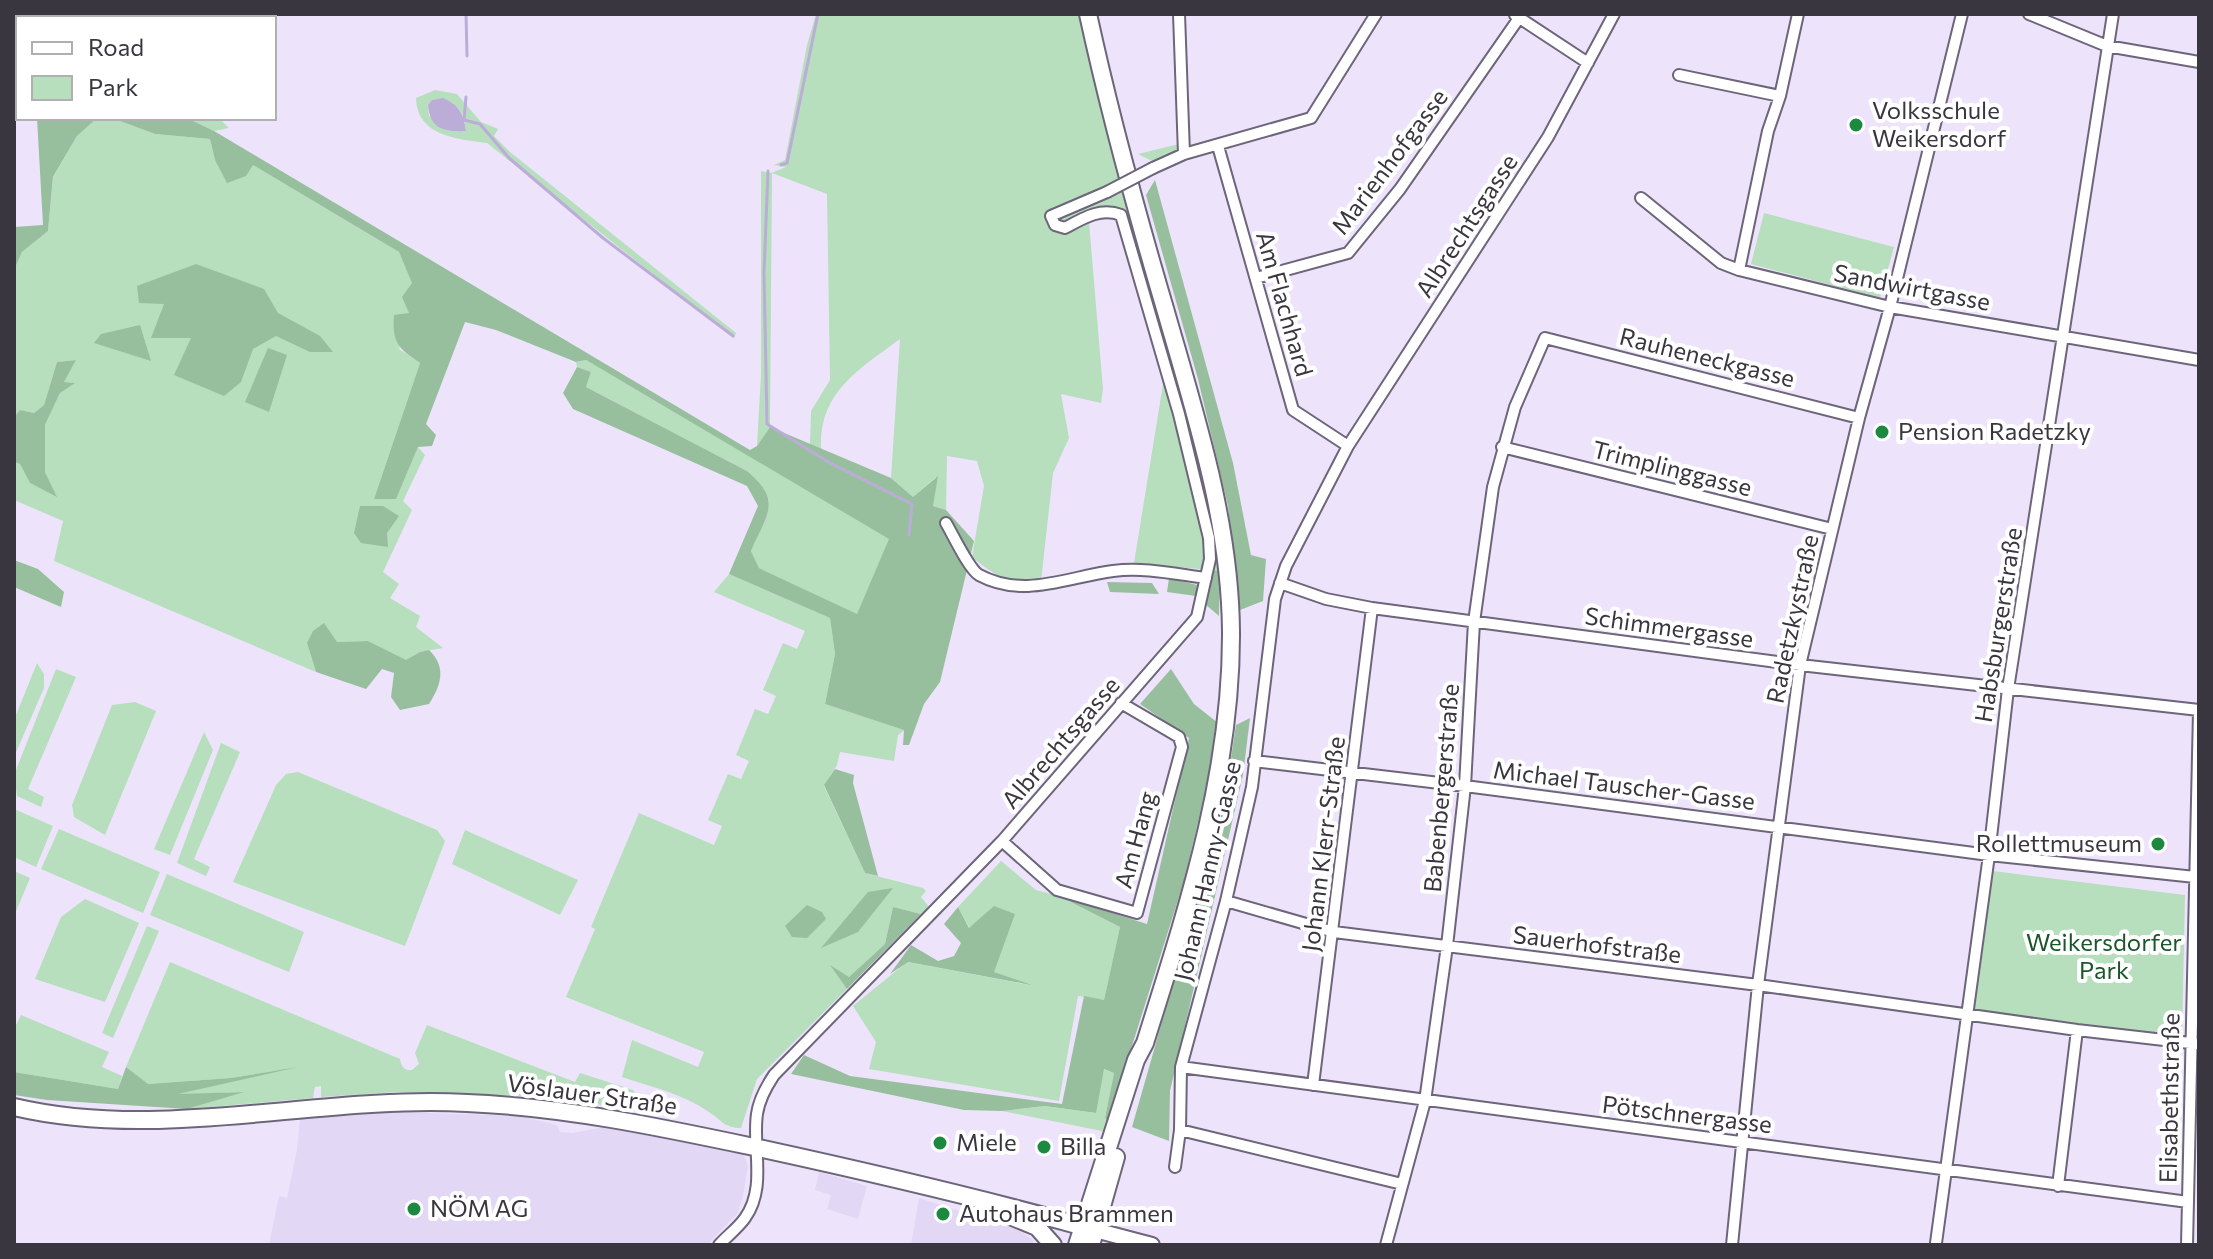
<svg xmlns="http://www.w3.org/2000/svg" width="2213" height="1259" font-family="Commissioner,sans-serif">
<rect width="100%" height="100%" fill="#ede4fc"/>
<path fill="#e2d7f5" d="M398,1112L519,1116L557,1125L560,1132L573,1133L604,1127L733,1152L744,1155L748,1166L743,1196L738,1213L707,1245H269L279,1196L287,1198L297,1150L300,1119Z
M819,1172L867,1186L858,1219L827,1209L831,1195L815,1190Z
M919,1198L1020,1231L1034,1241L1032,1245H911Z"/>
<path fill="#b7debd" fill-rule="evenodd" d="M816,14H1083L1207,481L1220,571L1134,563L1164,378L1114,216L1089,222L1103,389L1101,403L1061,394L1069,438L1053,473L1041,581C1012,588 993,574 972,557L984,486L977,461L947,456L946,510L933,506L936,477L913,497L891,478L900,339C858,370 818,393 821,450L810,445L811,411L830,380L827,194L772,173L770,427L757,446L761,375V171L771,173L786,167L774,165L785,160L807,45Z
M435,90L457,94L481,122L498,129L494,136L510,152L736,333L734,338L487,143C457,139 417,136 416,98ZM443,99C460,106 464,113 466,131L429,116L428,105L432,100Z
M97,118H112L155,134L210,139L215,160L252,164L399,252L413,283L409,314L399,349L420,363L374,499L396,498L418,447L425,455L403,501L412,510L383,572L399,584L390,598L420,616L416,627L443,648L420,652L406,661L368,641L307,643L316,672L54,561L63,521L14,500V462L20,464L30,483L56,496L45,472V425L60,393L74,383L63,382L76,360L57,362L44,405L34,413L20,410L14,417V270L22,252L48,231L53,178L77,136Z
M187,118H219L229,128L214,131Z
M1179,144L1180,151L1154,162L1138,154Z
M1764,213L1894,247L1880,298L1751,264Z
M586,360L890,539L858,615L759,568L751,551C767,514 783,501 747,471L586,387L591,372L577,367L576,362Z
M729,574L830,618L835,654L825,704L905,730L898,735L894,761L840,752L837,765L824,786L865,873L923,888L926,891L921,897L929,907L921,914L893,907L885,944L849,977L832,967L847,989L757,1079L741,1128C725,1128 722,1121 709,1112C683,1094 652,1087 622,1077L632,1040L698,1067L704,1052L566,997L595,929L591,927L639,813L714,845L722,826L708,820L728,774L741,779L749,761L736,755L755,709L768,714L776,696L763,690L783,643L797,649L805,631L714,592Z
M37,663L44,674V688L14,757V720Z
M56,669L76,677L28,789L44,797L41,807L17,796L14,775Z
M135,702L156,711L105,835L74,817L72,805L112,705Z
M204,732L213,750L170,855L154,849Z
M221,743L240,752L194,859L210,867L206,876L177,863Z
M298,772L437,830L445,841L405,946L233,882L276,785L286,774Z
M14,809L53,826L36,867L14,857Z
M59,829L160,872L143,913L41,869Z
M465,830L578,880L560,915L452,864Z
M1001,861L1036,890L1059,896L1120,927L1104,1000L1078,996L1059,1101L869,1069L876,1042L853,1006L907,962L1024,984L994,972L958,907Z
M14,871L30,878L14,916Z
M1993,871L2185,895L2182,1039L1974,1011Z
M167,874L304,932L289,972L150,915Z
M85,899L139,923L105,1002L35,979L61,917Z
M147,926L159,931L113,1038L102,1033Z
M170,962L400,1059C401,1066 404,1071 412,1070L419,1064L415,1053L427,1025L575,1082L580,1073L633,1090L639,1099L638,1109L631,1113L590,1102L585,1095L555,1092L529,1096L396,1092L321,1097V1086L315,1087L313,1098L187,1109L240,1092L172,1095L281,1070L231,1078L147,1084L126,1067Z
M21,1015L109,1052L102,1067L122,1076L118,1089L14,1072V1029Z
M1103,1069L1114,1073L1105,1118L1108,1122L1107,1132L1002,1111L1045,1106L1095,1113Z"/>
<path fill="#97bf9d" d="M37,118H97L77,136L53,177L48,231L22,252L14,270V227L43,225Z
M112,118H187L214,131L750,450L757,446L770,427L891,478L913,497L938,476L933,506L946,510L974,541L940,682L924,704L909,745H903L904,730L825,704L835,654L830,618L729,574L758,506L747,486L573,409L563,393L577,367L591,372L586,387L747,471C783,501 767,514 751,551L759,568L857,614L889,539L586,360L576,362L496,330L465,322L426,424L436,435L432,446L418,447L396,499H374L420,363C398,348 392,343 394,315L409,313L402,297L412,283L399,252L253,165L246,176L227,183L215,160L210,139L155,134Z
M1155,180L1233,463L1251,555L1266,559L1263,601L1240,610L1228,506L1198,379L1146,195Z
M196,264L264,289L278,313L320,336L333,352H310L276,336L253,349L241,382L224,396L174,375L191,338H151L164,304L139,303L137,286Z
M140,325L151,361L94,343L101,334Z
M268,348L287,355L269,412L245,402Z
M76,360L64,382L75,383L60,393L45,425V472L57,497L30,483L20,464L14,462V417L20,410L34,413L44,405L57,362Z
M360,506H383L399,516L387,533L388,547L361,543L354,533Z
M14,560L38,569L64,592L61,607L14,587Z
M1212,570L1220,571L1219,616L1205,604Z
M1169,578L1197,585L1196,596L1167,592Z
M1107,582L1152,583L1159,594L1110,592Z
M324,623L337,642L368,641L406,660L420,652L429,650C447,667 441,685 429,704L400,710L391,697L394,673L382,669L366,689L316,672L307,643L313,631Z
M1171,669L1194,704L1218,723L1207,784L1184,881L1108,1122L1105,1118L1114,1073L1104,1069L1096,1113L1045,1106L1002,1111L964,1110L791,1074L804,1055L850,1076L1062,1104L1084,996L1104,1000L1120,927L1059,896L1147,924L1189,738L1140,704Z
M1250,718L1243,775L1170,1091L1169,1141L1132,1127L1224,805L1236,725Z
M835,769L854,775L853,783L878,876L865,873L824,785Z
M893,888L858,932L821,948L868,892Z
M807,905L822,912L826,919L807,938L792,937L785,926Z
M994,906L1015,914L994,972L1032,985L908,962L890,974L911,945L938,961L954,956L961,943L944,924L958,907L969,928Z
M893,907L921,914L847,989L830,965L849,977L885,944Z
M126,1067L148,1084L231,1078L298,1067L178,1094L244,1092L187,1109L47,1100L14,1095V1072L118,1089Z"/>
<path fill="#bcacd8" d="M443,98C460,106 463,113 466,131C444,132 430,129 428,105L432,100Z"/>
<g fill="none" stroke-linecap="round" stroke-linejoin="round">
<path stroke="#bcacd8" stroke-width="3" d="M466,14L467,56
M466,97L464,120L480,124L509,158L603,238L733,336
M781,165L787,163L818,14
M768,171L764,273L767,424L830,463L912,504L909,535"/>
<defs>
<path id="street" d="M1179,14L1184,154
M2029,14L2107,46L2199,62
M1515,15L1588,63
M1679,75L1780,96
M1218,146L1293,410L1348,446
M1153,168L1184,154L1311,118L1376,14
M1641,198L1721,263L1739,270L1890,307L2199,360
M1739,270L1768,131L1780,96L1798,14
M1256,278L1348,253L1400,189L1519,18
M1502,447L1832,529
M946,523C953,535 969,569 979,575C1024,599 1067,577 1113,571C1144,567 1175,574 1206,578
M1280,583L1326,599L1372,608L1800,665L2199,710
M1254,761L1465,786L1989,855L2195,877
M1002,841L1057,890L1137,913L1182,747L1179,737L1121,703
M1226,901L1334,932L1758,985L2077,1030L2199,1044
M1181,1067L2188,1202
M1313,1085L1372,608
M1180,1130L1402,1184
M1175,1167L1180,1130L1181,1067L1226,901L1252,787L1275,599L1286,566L1348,446L1548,137L1614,14
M2058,1186L2077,1030
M1936,1243L1989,855L2008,689L2113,14
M719,1245C727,1236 738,1228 745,1218C767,1187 752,1148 757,1114C759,1099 766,1087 774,1075L1002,841L1197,617L1210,559L1209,538L1179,414L1121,215C1101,207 1083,218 1065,228L1055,225L1051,216L1107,192
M1386,1245L1425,1101L1447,946L1465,786L1474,622L1493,487L1515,407L1545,338L1859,418
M1732,1245L1758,985L1800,665L1859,418L1890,307L1962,14
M2187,1245L2199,712"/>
<path id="secondary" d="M1095,1230L1152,1245"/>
<path id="primary" d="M14,1107C164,1142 315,1095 467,1103C564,1107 659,1127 754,1147C869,1172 982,1198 1095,1230
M1010,1216L1037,1227L1053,1245
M1077,1245L1136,1060L1145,1043C1187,909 1232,774 1231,631C1230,521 1196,417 1166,312C1137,214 1110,115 1088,14
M1091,1245L1116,1157"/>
</defs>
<use href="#street" stroke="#6d657a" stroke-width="14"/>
<use href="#secondary" stroke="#6d657a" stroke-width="18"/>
<use href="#primary" stroke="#6d657a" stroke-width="20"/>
<use href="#street" stroke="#fff" stroke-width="10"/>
<use href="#secondary" stroke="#fff" stroke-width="14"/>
<use href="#primary" stroke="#fff" stroke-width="16"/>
<defs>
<path id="street-bridge" d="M1107,192L1153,168"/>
</defs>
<use href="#street-bridge" stroke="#6d657a" stroke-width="14" stroke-linecap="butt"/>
<use href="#street-bridge" stroke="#fff" stroke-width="10"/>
</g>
<g fill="#1d883f" stroke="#fff" stroke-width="3">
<circle cx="1856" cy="125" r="8"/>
<circle cx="1882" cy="432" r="8"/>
<circle cx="2158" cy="844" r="8"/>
<circle cx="940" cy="1143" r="8"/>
<circle cx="1044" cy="1147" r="8"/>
<circle cx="414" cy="1209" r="8"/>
<circle cx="943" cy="1214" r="8"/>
</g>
<g text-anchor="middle" stroke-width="8" stroke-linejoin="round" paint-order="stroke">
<g font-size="24" fill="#39363f" stroke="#fff" text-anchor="start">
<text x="1872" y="119">Volksschule<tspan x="1872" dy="28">Weikersdorf</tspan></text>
<text x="1898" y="440">Pension Radetzky</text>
<text x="2142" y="852" text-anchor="end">Rollettmuseum</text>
<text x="956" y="1151">Miele</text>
<text x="1060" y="1155">Billa</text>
<text x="430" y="1217">NÖM AG</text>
<text x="959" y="1222">Autohaus Brammen</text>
</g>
<g font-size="24" fill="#39363f" stroke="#fff">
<text transform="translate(1390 162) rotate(-53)" y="8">Marienhofgasse</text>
<text transform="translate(1467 226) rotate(-57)" y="8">Albrechtsgasse</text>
<text transform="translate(1912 288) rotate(11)" y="8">Sandwirtgasse</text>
<text transform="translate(1284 304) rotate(74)" y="8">Am Flachhard</text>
<text transform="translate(1707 358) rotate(14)" y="8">Rauheneckgasse</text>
<text transform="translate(1672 469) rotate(14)" y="8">Trimplinggasse</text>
<text transform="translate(1793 619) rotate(-78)" y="8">Radetzkystraße</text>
<text transform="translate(1999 625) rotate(-81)" y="8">Habsburgerstraße</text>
<text transform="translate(1669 628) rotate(8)" y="8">Schimmergasse</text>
<text transform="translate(1061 743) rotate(-49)" y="8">Albrechtsgasse</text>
<text transform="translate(1624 786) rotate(7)" y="8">Michael Tauscher-Gasse</text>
<text transform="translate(1442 788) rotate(-85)" y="8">Babenbergerstraße</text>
<text transform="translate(1136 840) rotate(-75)" y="8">Am Hang</text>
<text transform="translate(1324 844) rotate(-83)" y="8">Johann Klerr-Straße</text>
<text transform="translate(1208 871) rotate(-77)" y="8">Johann Hanny-Gasse</text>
<text transform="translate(1597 945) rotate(7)" y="8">Sauerhofstraße</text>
<text transform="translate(592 1095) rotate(8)" y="8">Vöslauer Straße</text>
<text transform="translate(2170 1098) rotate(-89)" y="8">Elisabethstraße</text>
<text transform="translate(1687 1115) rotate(7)" y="8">Pötschnergasse</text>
</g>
<g font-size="24" fill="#1a562a" stroke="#fff">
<text x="2104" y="951">Weikersdorfer<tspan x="2104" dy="28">Park</tspan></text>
</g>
</g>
<rect width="2213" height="1259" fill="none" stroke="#39363f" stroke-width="32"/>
<rect x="16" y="16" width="260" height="104" fill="#ffffff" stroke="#b0afb2" stroke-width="2"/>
<rect x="32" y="42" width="40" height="12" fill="#ffffff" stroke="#b0afb2" stroke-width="2"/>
<text x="88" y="56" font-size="24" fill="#39363f">Road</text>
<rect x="32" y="76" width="40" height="24" fill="#b7debd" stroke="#b0afb2" stroke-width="2"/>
<text x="88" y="96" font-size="24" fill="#39363f">Park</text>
</svg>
